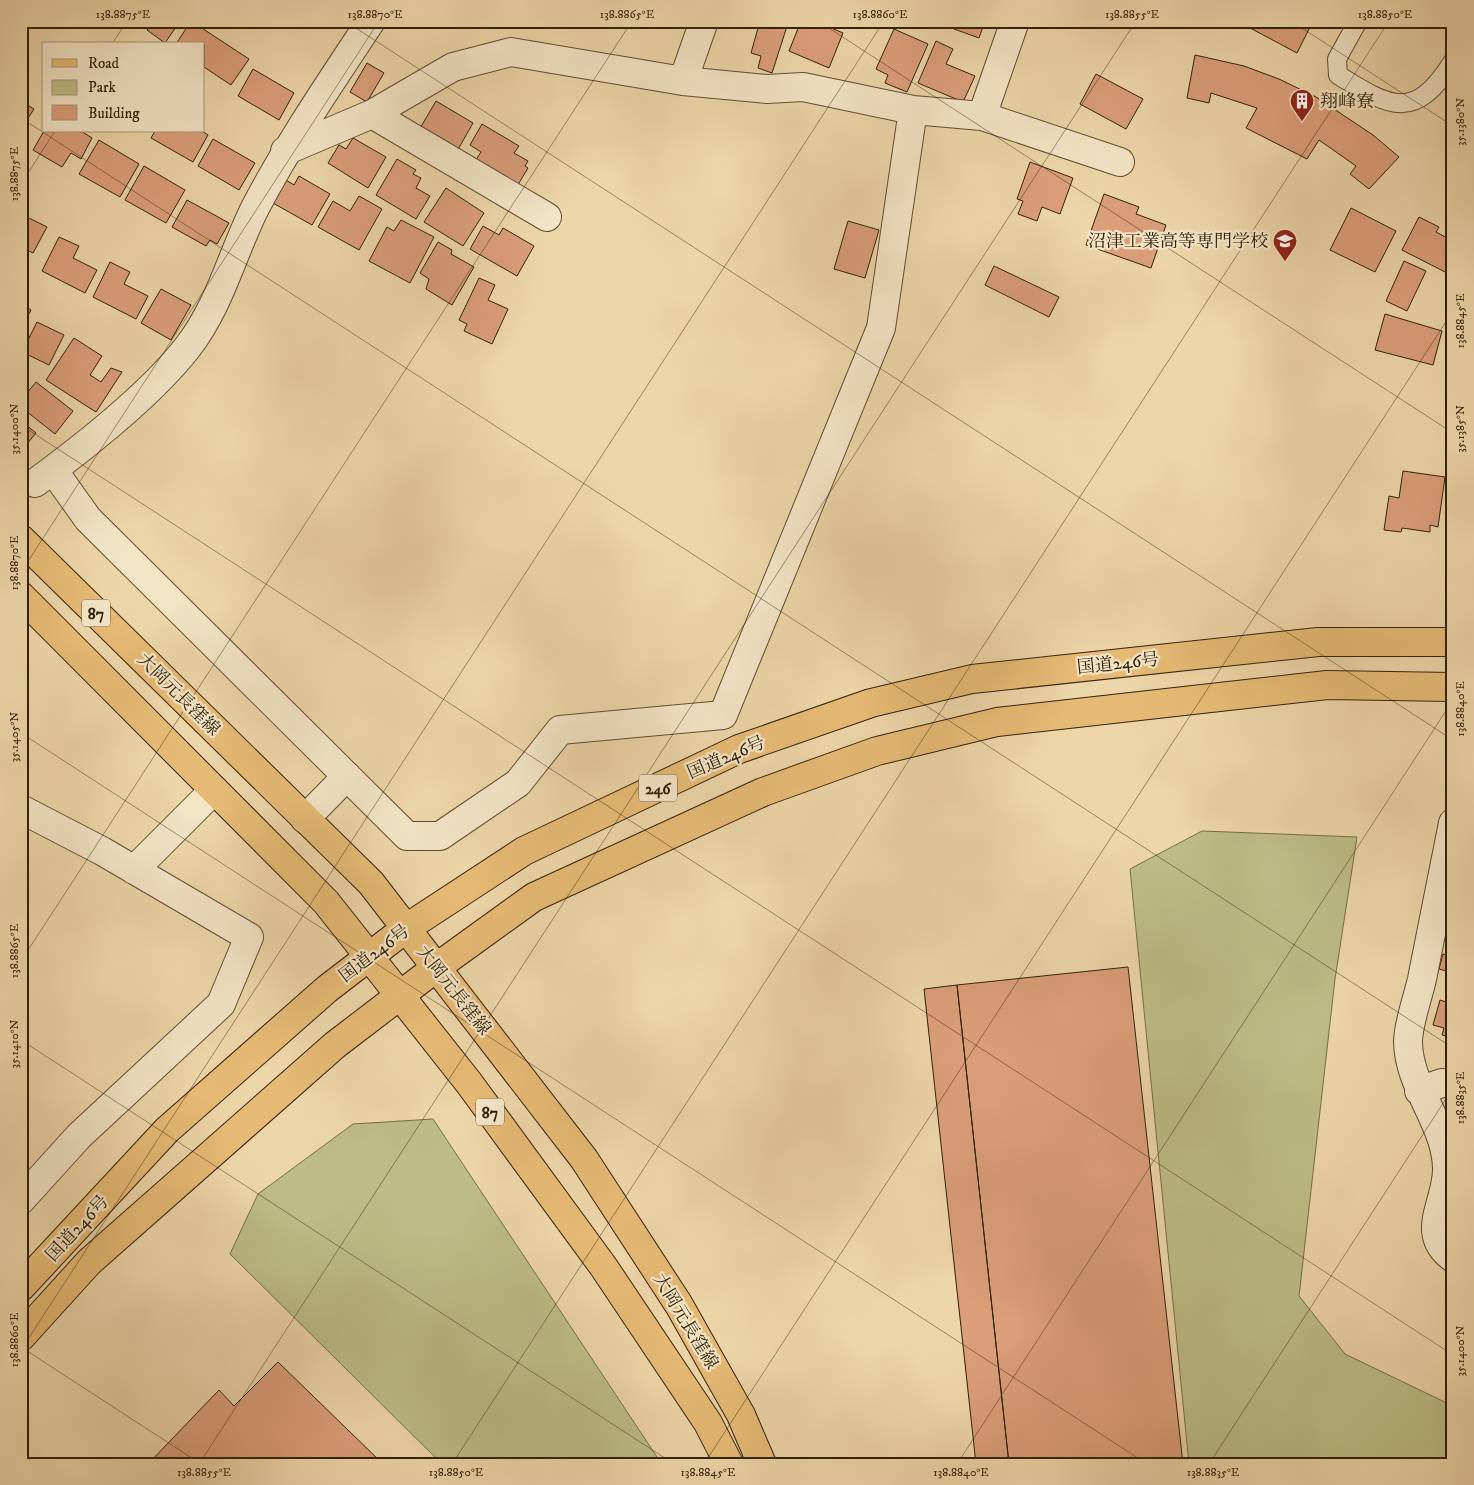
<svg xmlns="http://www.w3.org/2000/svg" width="1474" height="1485" font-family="'IM FELL DW Pica','Noto Serif JP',serif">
<rect width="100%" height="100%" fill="#ecd5a7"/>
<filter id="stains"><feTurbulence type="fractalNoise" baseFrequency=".004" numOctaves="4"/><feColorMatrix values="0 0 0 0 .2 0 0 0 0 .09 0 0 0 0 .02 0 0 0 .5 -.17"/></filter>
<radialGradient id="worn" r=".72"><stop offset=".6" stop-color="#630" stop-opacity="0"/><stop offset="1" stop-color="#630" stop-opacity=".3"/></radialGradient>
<path fill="#bdbc84" stroke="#776e46" d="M1202,831L1357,837L1335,979L1299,1296L1345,1354L1453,1406V1464H1189L1130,869Z
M433,1119L659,1460L661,1464H442L230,1254L258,1194L353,1124Z"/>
<path fill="#da9e78" stroke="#312008" d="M153,21H180L165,43L147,30Z
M191,21L249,59L231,85L204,67V44H176Z
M760,21L788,23L772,73L758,68L761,56L751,53Z
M801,21H815L843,33L829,68L789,51Z
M932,21H985L979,38Z
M1237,21H1313L1297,53Z
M894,29L928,44L907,92L885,83L888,75L876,69Z
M936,41L953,49L946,64L975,76L963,102L918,83Z
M1195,55L1244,66L1279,79L1316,97L1373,135L1399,157L1369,189L1350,174L1356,166L1319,140L1307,159L1246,128L1257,108L1211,93L1209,103L1187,98Z
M367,63L384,73L367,102L350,92Z
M253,69L294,93L279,120L238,96Z
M1096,74L1143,99L1126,129L1080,104Z
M21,101L34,109L21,129Z
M436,101L473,123L456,153L419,130Z
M482,124L519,146L514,153L528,161L525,166L528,168L516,188L474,163L481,152L470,145Z
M44,131H81L92,138L81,159L71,153L62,167L33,150Z
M155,131H202L208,135L193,162L151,138Z
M353,138L386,157L368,188L328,163L339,145L346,149Z
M213,139L255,163L239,190L198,166Z
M99,140L139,164L120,197L79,174Z
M397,159L416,170L413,174L421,178L416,188L430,196L416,219L376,195Z
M1030,162L1073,178L1060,214L1042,207L1037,221L1018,214L1023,201L1017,199Z
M144,166L185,190L166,223L125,200Z
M299,176L330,194L312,225L273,203L286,180L294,185Z
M446,188L484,213L463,246L424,222Z
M1104,194L1139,207L1136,214L1166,225L1151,268L1086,245Z
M359,196L382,209L359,250L318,227L333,201L350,211Z
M187,200L229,223L217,244L210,240L206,246L172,227Z
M1351,208L1396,231L1375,272L1330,250Z
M21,214L47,227L33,253L21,247Z
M1419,217L1439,227L1436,232L1453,241V276L1402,250Z
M401,220L434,237L410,283L369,261L387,227L394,231Z
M848,221L879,230L865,278L834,269Z
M483,226L499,235L503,228L534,246L517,276L470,249Z
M59,237L79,246L73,258L97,270L85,293L42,271Z
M438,242L452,250L451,254L474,267L452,305L426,289L429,279L420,273Z
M1404,261L1426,271L1407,311L1386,301Z
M110,262L130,272L124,284L148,296L136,319L93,297Z
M994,266L1059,297L1049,317L985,285Z
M479,278L495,285L488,300L508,309L492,344L464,331L467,324L459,320Z
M161,289L191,305L171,340L141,323Z
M21,304L31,310L21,328Z
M1385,314L1442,331L1433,365L1375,350Z
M37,322L64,335L49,365L22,352Z
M74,338L102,356L90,375L101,382L111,368L122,372L96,412L46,380Z
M36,382L73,411L55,434L21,407V400Z
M21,421L36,433L21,451Z
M1403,471L1445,477L1438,527L1430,525V532L1402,528L1401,532L1384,530L1389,496L1399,498Z
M1453,947V973L1439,969L1443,954L1450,956Z
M1128,967L1183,1464H1009L957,985Z
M957,985L1009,1464H976L924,989Z
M1440,1000L1453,1004V1038L1442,1035L1444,1028L1433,1025Z
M278,1362L383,1464H148L219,1390L234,1406Z"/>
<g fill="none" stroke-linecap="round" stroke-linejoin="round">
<defs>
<path id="service" d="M1358,21L1337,59L1338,75C1391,108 1415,122 1453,61"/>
<path id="minor" d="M683,81L704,21
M372,114L547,217
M982,116L1015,21
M285,151L372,114L453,67L511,52L683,81L767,89L803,87L913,110L982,116L1120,162
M53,470L88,519L407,836H440L518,783L560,730L723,715L881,328L913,110
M35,483C84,447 150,395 187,348C220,306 232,254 255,208C289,143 330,83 371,21
M21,809L102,851L249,937L221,1004L79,1136L21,1200
M305,819L347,776
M1453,823C1443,875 1432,927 1422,979C1418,997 1408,1024 1408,1042C1409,1088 1446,1123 1447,1168C1448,1202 1418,1233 1453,1258
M134,870L214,790
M1419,1091L1442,1083H1453"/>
<path id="primary" d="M21,539L371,883L584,1159L679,1305L741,1415L762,1464
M21,596L326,902L469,1083L603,1266L708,1423L729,1464"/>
<path id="trunk" d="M21,1287L167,1130L327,989L405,929L524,851L739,749L871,703L972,679L1318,642H1453
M21,1337L89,1262L335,1045L437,967L534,897L763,792L877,751L997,722L1327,685L1453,687"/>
</defs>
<use href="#service" stroke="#604d30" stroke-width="20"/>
<use href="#minor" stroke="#604d30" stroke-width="30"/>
<use href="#primary" stroke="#312008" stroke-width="30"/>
<use href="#trunk" stroke="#312008" stroke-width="30"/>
<use href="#service" stroke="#f3e4c6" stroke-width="18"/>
<use href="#minor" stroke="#f3e4c6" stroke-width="28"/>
<use href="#primary" stroke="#e6ba74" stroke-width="28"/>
<use href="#trunk" stroke="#e6ba74" stroke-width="28"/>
</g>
<path fill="none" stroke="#312008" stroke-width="1" stroke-opacity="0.45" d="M345,21L1453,740M818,21L1453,433M1291,21L1453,126M112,44L127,21M21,118L1453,1048M21,184L55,131M21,425L1453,1355M21,572L379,21M21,733L1147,1464M21,961L632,21M21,1040L674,1464M21,1347L201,1464M21,1350L884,21M199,1464L1136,21M452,1464L1389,21M704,1464L1453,311M957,1464L1453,700M1209,1464L1453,1088"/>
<defs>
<symbol id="building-pin" viewBox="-11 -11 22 30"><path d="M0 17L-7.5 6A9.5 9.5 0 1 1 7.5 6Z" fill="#8f2418" stroke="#f3e4c6"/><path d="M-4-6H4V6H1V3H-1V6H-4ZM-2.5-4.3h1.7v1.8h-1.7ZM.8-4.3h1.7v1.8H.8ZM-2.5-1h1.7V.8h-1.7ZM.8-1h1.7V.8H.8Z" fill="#fff"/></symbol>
<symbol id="school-pin" viewBox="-11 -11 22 30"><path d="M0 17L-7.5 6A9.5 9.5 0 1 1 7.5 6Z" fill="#8f2418" stroke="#f3e4c6"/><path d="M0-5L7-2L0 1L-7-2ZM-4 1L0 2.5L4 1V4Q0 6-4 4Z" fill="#fff"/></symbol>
</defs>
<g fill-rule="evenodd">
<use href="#building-pin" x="1288" y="87" width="28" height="38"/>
<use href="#school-pin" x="1271" y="227" width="28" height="38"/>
</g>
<g text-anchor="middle" stroke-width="4.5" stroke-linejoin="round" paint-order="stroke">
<g fill="#f3e4c6" stroke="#6b5b41" stroke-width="1">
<rect x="82" y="599.5" width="28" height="27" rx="4"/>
<rect x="639" y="774.5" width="38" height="27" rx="4"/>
<rect x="476" y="1098.5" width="28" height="27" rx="4"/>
</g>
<g font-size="16" font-weight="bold" fill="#312008">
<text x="96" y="619">87</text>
<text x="658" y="794">246</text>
<text x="490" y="1118">87</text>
</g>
<g font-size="18" fill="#312008" stroke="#f3e4c6" text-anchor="start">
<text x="1320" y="107">翔峰寮</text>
<text x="1268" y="247" text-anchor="end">沼津工業高等専門学校</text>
</g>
<g font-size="18" fill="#312008" stroke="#f3e4c6">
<text transform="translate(1118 663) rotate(-6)" y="6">国道246号</text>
<text transform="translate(179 694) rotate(45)" y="6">大岡元長窪線</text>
<text transform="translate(726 757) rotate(-23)" y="6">国道246号</text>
<text transform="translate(374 953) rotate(-37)" y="6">国道246号</text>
<text transform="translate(454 990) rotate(52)" y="6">大岡元長窪線</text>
<text transform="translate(77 1228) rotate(-47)" y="6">国道246号</text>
<text transform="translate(686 1321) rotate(59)" y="6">大岡元長窪線</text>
</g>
</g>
<rect width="1474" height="1485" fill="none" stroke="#ecd5a7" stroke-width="55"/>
<rect x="42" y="42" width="162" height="90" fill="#f3e4c6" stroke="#a5967a"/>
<rect x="52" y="59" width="25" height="8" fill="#e6ba74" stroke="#a5967a"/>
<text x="88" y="68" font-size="15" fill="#312008">Road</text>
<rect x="52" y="80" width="25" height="15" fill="#bdbc84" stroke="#a5967a"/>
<text x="88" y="92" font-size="15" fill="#312008">Park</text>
<rect x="52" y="105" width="25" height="15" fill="#da9e78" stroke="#a5967a"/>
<text x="88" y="118" font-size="15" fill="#312008">Building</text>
<rect x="28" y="28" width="1418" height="1430" fill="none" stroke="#312008" stroke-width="2"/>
<g font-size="12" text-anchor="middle" fill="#312008">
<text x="123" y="18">138.8875°E</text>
<text x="375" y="18">138.8870°E</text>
<text x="627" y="18">138.8865°E</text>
<text x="880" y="18">138.8860°E</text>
<text x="1132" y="18">138.8855°E</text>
<text x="1385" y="18">138.8850°E</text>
<text transform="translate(1460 122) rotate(-90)" y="4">35.1380°N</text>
<text transform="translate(14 174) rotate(-90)" y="4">138.8875°E</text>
<text transform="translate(1460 321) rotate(-90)" y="4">138.8845°E</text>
<text transform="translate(1460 429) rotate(-90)" y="4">35.1385°N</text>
<text transform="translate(14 429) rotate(-90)" y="4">35.1400°N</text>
<text transform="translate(14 563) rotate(-90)" y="4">138.8870°E</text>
<text transform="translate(1460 709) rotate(-90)" y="4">138.8840°E</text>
<text transform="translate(14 737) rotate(-90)" y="4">35.1405°N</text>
<text transform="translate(14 951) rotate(-90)" y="4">138.8865°E</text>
<text transform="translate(14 1044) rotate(-90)" y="4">35.1410°N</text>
<text transform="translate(1460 1098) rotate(-90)" y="4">138.8835°E</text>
<text transform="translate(14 1340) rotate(-90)" y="4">138.8860°E</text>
<text transform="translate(1460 1351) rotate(-90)" y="4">35.1400°N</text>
<text x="204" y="1476">138.8855°E</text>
<text x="456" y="1476">138.8850°E</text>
<text x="708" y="1476">138.8845°E</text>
<text x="961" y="1476">138.8840°E</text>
<text x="1213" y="1476">138.8835°E</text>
</g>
<rect width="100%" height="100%" filter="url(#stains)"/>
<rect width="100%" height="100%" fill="url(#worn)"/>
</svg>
